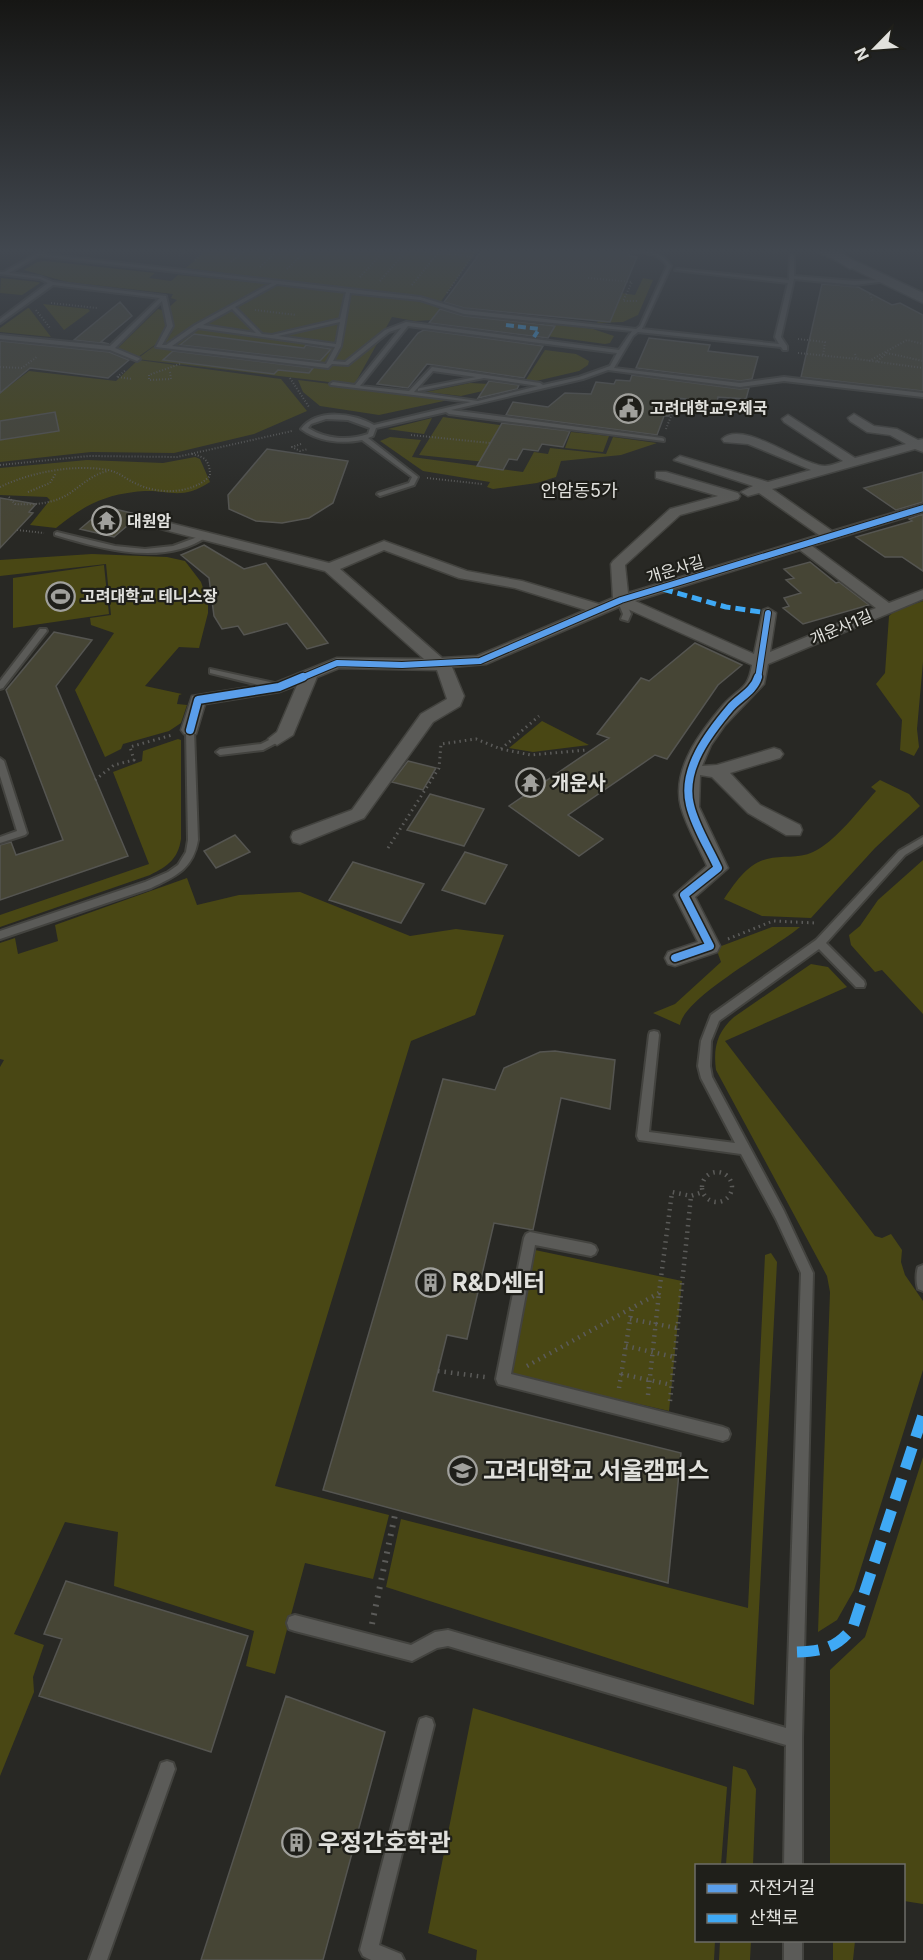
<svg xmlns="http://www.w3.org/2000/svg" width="923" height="1960" font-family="Inter,'Noto Sans KR',sans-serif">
<rect width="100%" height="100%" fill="#282824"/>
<path fill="#494714" d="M208,249H478L437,307L452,319L415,321L392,317L354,385L137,359L180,327L138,357L118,348L158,309L165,311L177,300L171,298L173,294L67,282L24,270L37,262L45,261L155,273L149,278L171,281L178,275L242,281L249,276L186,268Z
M1,278L38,282L40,283L22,295L0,293Z
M643,278L653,280L638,315L623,322L597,323L614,292L635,295Z
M43,304L88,309L90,311L64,330Z
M28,308H29L51,337L0,332V328Z
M547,323L593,329L614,336L610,343L605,344L539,335Z
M545,350L576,354L589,361L588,365L579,371L532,382L525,381Z
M138,360L281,379L307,411L254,434L174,453L91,452L0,462V393L29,371L116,381Z
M298,380L453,399L379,415L320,406L303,392Z
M470,383L509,385L461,396L426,392Z
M443,417L513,427L495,463L419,455Z
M432,418L424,434L387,429H388Z
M571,432L609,436L603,452L565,448Z
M390,437L421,440L412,457L523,472L534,452L548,454L550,448L606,454L613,437L657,443L621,455L561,461L556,477L537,483L493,489L487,487L490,482L423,471L380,441Z
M195,457L200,459L210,482C178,503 167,487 134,492C101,496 82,507 56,528L30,525L50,500L47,497L0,495V468L87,460L163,463Z
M92,554L167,557L185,561L201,582L208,603V613L199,648L179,647L145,686L182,694L179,695L177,704L187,705L181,723L169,731L123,744L121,749L105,757L75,690L114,633L91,625L90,618L111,615L106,564L0,576V560Z
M104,565L109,614L13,628V578Z
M923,601V662L917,729L919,747L914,756L900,750L902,720L876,684L885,673L889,616L896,610Z
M542,721L589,745L533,752L509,748Z
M178,739L181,740V839C178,859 168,866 150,875L0,927V915L149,864L113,772L142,761L143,751Z
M880,780L909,794L920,806L875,848L811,918L762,916L724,899C735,883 747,864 767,859C782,855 798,859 813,852C834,843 860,809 876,791L871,787Z
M923,860V1014L882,970L875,972L851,945L849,935L860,926L878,900Z
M187,878L197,905L239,895L300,892L410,936L456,929L504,935L475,1015L411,1041L275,1486L389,1515L373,1579L305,1563L275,1674L246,1666L254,1631L114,1586L118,1532L65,1522L14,1634L44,1645L33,1677L34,1692L0,1776V1067L4,1060L0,1059V943L15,938L18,954L58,941L55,925Z
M772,927H800C775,948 684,997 680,1025L653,1013L675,1004L721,962L716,948Z
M811,964L828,967L847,987L725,1041L875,1236L882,1238L891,1234L902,1250L901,1262L905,1275L923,1301V1370L854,1590L837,1620L818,1632L830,1292L827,1276L716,1070C713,1048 717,1032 734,1017Z
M535,1250L682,1281L669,1411L512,1375Z
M771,1253L777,1262L754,1705L386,1587L401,1519L748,1608L765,1255Z
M923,1457V1904L904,1901V1866L830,1865V1670L865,1637Z
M473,1708L727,1787L721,1865L696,1866V1940L715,1941L714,1960H476L477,1950L428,1933Z
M733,1766L746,1770L756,1789L753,1865H726Z
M720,1941H751L750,1960H719Z
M833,1941H855L853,1960H833Z"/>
<path fill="#464535" stroke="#555551" stroke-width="1.5" d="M483,249H594L626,252L630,253L628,256L637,257L610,322L464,308L444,302Z
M822,284L858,287L892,305L900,303L923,315V391L801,377Z
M120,302L132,316L101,342L109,344L74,340Z
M440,309L464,316L555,326L548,338L429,323Z
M424,330L543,346L524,378L427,364L408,388L377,384L418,333Z
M194,334L304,348L306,345L331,349L320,361L180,345Z
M649,338L710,345L708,351L758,357L752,379L740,381L636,368Z
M0,341L109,352L129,360L108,378L30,368L0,393Z
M173,351L313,368L309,373L278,370L274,374L163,360Z
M632,375L740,389L749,388L746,399L718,397L717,402L677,398L669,416H664L657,435L506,415L513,402L548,407L565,393L591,394L596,382L614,384L616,380L630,381Z
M489,381L519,385L517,389L478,398Z
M55,412L59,431L0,440V421Z
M502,423L570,431L563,447L542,444L538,451L523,449L517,460L509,459L503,470L477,466Z
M267,449L348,461L333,503L309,518L282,523L256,521L229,509L228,495Z
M923,472V502L896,510L864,488Z
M0,498L36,504L29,512L33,513L0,548Z
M106,507L140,515L114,537L80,529Z
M923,514V571L902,557H885L856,537L912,521L909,519Z
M204,545L244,569L266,563L328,643L307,649L287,623L244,635L238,626L222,629L214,616L209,578L181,555Z
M810,562L836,583L839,582L869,605L803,624L783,608L789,606L784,598L801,593L786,580L794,578L784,569Z
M54,632L92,640L56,686L128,856L0,900V845L11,842L16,855L63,840L6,690Z
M695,643L742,665L718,685L667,759L655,755L568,815L603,839L579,856L509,806L609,738L597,734L641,678L649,681Z
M408,761L436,768L423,790L392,782Z
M430,794L484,809L464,846L407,830Z
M235,835L250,852L216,868L204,851Z
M465,852L507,865L485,904L442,890Z
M353,862L424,884L401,923L329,900Z
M555,1051L615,1060L610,1109L561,1098L533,1230L494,1223L467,1339L447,1335L433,1391L681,1453L668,1583L323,1490L443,1079L495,1090L504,1068L540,1052Z
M66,1581L248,1636L211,1752L39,1696L62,1639L44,1634Z
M286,1696L385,1732L323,1960H201Z"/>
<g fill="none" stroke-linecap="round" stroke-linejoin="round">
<defs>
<path id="lane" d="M45,249H50L42,254L420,297L464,310L636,329L640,326L667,266C656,249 638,254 623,249C641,249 660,248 671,266L642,329L779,344L775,337L788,283L675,270L677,269L789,280L790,255L792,254L794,255V276L855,281L885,280L887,281L855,285L794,279L781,337L787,346V350H783L781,347L638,332L633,336L614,368L740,383L784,377L923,393V397L784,381L740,387L608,370L583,379L451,410L662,438L664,439V441L449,414L446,412L376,428L373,436L368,438L418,477L414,485L380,496L377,494L378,493L409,483L412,477L362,440C342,444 318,442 301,429C317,408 353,413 374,425L471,402L331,385L330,384L333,382L355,385L401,328L389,332L348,365L332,364L328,368L156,347L167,326L162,301L115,348L139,358L140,359L137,361L110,350L0,339V335L110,346L160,298L53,285L0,323V319L48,283L40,279L0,274V272H4ZM38,256L272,283L195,325L166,345H162L173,326L166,296L53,282L41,277L9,273ZM277,284L346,292L340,319L272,335L262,334L235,307ZM350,293L420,300L464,314L632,331L619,350L406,322L385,330L345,362L333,361L341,346ZM232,309L256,333L203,325ZM340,322L336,344L278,336ZM408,326L617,353L610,366L579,377L543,385L540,383L432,367L409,391L360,386ZM198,328L335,347L326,364L172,346ZM433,371L476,377L420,388L418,389V391L484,378L538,386L478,401L414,392ZM326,419L348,420L370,428L368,434C348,441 326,439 308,428L311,424Z
M57,532L115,546L145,549L173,546L203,535L208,536C164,567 102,549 55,535V533Z
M618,598H624L631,614L628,621L621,619L623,614L617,600Z
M40,629H46L47,631L3,688L0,689V681Z
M210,669L279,684L283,687L279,690L210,673Z
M190,727L194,730L198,840C193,869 176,876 151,888L0,939V931L145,882L168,872L178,865L186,852L188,840L186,730Z
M277,736L280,737V741L263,750L220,755L216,752L220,749L261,744Z
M0,758L4,761L27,833L25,835L0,843V837L17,831L0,776Z
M923,837V844L905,855L826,943L864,981L865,984L864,987H856L819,949L719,1021L711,1041L710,1066L712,1077L784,1211L813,1273L802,1739V1866H784L786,1745L448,1646L437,1648L412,1661L295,1631L289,1629L287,1623L289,1617L295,1615L411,1645L435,1632L448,1630L786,1728L801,1273L776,1219L741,1154L639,1140L637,1136L649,1035L650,1032L654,1031L658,1032L659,1035L649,1132L735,1143L701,1078L698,1066L701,1041L711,1015L816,940L899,851Z
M530,1232L591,1244L595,1246L597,1250L595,1254L591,1256L535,1245L511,1374L723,1427L728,1429L730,1434L728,1439L723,1441L498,1384L496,1379L524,1238L526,1234Z
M923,1265V1291L918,1289C916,1283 916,1273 918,1267Z
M426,1717L432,1719L434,1725L379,1945L401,1954L404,1960H371L363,1956L360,1950L418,1725L420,1719Z
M167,1761L173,1763L175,1769L107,1960H89L159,1769L161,1763Z
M784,1940H802V1960H784Z"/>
<path id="street" d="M854,414L874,426L897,429L918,440L923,439V452L915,449L772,489L832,531L923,504V512L812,546L889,603L923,590V599L768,664L764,684L725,725L711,745L702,766L717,765L774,748L780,750L783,754L780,758L730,773L760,805L800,825L802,830L800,835H786L748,813L712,777L700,775L699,807L728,868L695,897L720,946L717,952L675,966L668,964L665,958L668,952L698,942L674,895L707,866C699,847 687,828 681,807C671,769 701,731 724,704C740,687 748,690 752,665L621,606L486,664L452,667L464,696L460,706L433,722L364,818L300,844L293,842L291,837L293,832L352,810L421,714L447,699L437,670L339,668L317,677L293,735L277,745L268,739L277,732L297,685L279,692L205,704L196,734H184L181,730L192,696L275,683L337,658L424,659L325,571L149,526V520L154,519L329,563L384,541L467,571L522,581L599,604L613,598L611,564L613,561L670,509L718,496L656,478V472H666L738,493L740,496L738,499L680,515L625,565L628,593L819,535L759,493L748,496L741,492L753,486L674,460L680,456L768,482L811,470L748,444L724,442L722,439C744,419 801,466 825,466C830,466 838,463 843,461L784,422L782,419L788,415L855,458L906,444L890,435L867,432L850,421L848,418ZM384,550L459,578L515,588L586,610L477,656L442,658L340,569ZM800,550L876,608L770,652L776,613L768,608L763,610L754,654L635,601Z"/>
<path id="secondary" d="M812,249H830L923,293V303Z"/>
<path id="primary" d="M819,249H836L858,264L850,269Z"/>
</defs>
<use href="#lane" stroke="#43433f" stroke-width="4"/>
<use href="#street" stroke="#43433f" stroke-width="3"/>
<use href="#secondary" stroke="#43433f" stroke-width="3"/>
<use href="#primary" stroke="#43433f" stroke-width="3"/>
<path stroke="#5b5b59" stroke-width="2" stroke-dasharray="1 2" stroke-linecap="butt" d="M370,249L384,250
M401,249L477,257
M744,249L779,252
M179,256L188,249
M195,260L208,249
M231,262L246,249
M260,267L279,249
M287,269L308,249
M360,277L386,249
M588,278L632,282L623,301H638
M380,281L407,250
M412,285L438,253
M447,293L477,249
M870,294L873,302
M51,303L97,308
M36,310L50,328
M255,310L296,315
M798,339L825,342L823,356
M798,353L857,359
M855,354L857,359L923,368
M869,361L907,340L923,344
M877,361L887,353L923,361
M0,367L22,368L38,356
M170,372L171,379L149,380V375L180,364
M117,377L126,370
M118,377L132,379
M290,378L309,407
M666,429L677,401L733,408L736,397
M411,435L490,443
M301,444L292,447L300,451L308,449
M0,465L89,456L177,457L292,431
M427,478L482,484
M0,487C31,472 74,464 108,470C119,472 127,480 137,484C159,495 192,494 210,476C210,462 206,457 192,454
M28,492L50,483L56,473
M9,497L15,504C34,505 54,504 70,493C83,484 92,475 107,471
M17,530L44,533"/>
<path stroke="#5b5b59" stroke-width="3" stroke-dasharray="1.5 4" stroke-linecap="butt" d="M501,749L539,716
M95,780L114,765L134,760L130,747L172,735
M388,848L439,768L441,744L476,739L501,749L531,755L586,750
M728,939L773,921L816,923"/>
<path stroke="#5b5b59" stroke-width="4.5" stroke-dasharray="1.5 5" stroke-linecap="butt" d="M702 1187a15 15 0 1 1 30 0a15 15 0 1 1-30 0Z
M630,1319L677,1328
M626,1346L674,1357
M527,1366L659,1293L672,1192L691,1196L703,1192
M438,1371L485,1377
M621,1374L672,1385
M619,1388L632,1308
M648,1395L659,1293
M670,1401L691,1196"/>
<path stroke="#5b5b59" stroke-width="6" stroke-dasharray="2 7" stroke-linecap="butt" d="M372,1624L396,1510"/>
<use href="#lane" fill="#5b5b58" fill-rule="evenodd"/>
<use href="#street" fill="#5b5b58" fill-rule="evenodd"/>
<use href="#secondary" fill="#5b5b58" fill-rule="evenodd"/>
<use href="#primary" fill="#656265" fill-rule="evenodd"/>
<path stroke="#3fa9f5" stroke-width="4" stroke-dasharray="8 4" stroke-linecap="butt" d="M506,325L539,329L534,337"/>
<path stroke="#3fa9f5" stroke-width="5" stroke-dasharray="10 5" stroke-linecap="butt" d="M663,589L726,607L768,613"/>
<path stroke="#3fa9f5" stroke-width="11" stroke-dasharray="22 11" stroke-linecap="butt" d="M797,1652C822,1651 837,1648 853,1627L923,1415"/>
<defs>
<path id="cycleway-far1" d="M299,679L337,663L402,665L480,661L621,600L923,508
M758,679L768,613"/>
<path id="cycleway" d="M190,730L198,700L279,687L303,677
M675,958L710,946L684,895L718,868C709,848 695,827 690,805C681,769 709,733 731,707C740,697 754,691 758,677"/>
</defs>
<use href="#cycleway-far1" stroke="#1f1f1a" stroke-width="8"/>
<use href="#cycleway" stroke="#1f1f1a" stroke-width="11"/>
<use href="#cycleway-far1" stroke="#5a9eea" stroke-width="6"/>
<use href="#cycleway" stroke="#5a9eea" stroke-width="8"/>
</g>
<linearGradient id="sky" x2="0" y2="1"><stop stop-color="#161614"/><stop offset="0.48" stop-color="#424850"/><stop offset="1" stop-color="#424850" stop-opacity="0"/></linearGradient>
<rect width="923" height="523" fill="url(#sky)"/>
<defs>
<symbol id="civic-ring" viewBox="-11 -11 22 22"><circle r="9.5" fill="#1f1f1a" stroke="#a0a09c" stroke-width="1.5"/><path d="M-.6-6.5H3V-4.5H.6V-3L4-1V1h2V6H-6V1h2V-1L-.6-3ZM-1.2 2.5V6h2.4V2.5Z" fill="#a0a09c"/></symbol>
<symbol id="temple-ring" viewBox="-11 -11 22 22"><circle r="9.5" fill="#1f1f1a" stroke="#a0a09c" stroke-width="1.5"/><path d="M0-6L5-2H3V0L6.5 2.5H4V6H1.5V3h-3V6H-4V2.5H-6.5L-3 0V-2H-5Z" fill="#a0a09c"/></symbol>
<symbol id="stadium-ring" viewBox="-11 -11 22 22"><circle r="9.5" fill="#1f1f1a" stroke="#a0a09c" stroke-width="1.5"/><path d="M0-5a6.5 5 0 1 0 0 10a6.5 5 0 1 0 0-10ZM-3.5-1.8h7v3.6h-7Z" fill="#a0a09c"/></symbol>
<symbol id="building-ring" viewBox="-11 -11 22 22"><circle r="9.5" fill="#1f1f1a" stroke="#a0a09c" stroke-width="1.5"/><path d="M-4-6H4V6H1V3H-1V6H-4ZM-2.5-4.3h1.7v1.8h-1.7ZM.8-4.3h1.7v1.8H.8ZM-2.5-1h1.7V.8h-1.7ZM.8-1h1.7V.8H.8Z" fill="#a0a09c"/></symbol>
<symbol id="university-ring" viewBox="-11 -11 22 22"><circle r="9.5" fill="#1f1f1a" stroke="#a0a09c" stroke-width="1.5"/><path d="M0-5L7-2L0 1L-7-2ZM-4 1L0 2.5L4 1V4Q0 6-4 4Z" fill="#a0a09c"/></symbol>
</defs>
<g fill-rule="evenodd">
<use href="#civic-ring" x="612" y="392" width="33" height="33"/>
<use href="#temple-ring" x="90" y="504" width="33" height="33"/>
<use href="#stadium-ring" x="44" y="580" width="33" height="33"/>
<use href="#temple-ring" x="514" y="766" width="33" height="33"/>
<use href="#building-ring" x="414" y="1266" width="33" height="33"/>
<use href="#university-ring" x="446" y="1454" width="33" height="33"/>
<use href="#building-ring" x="280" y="1826" width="33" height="33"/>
</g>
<g text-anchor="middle" stroke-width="4.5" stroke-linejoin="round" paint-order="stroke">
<g font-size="16" font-weight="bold" fill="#e1e1dd" stroke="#1f1f1a" text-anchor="start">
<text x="650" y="414">고려대학교우체국</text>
<text x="127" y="527">대원암</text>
<text x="81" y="602">고려대학교 테니스장</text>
</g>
<g font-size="16" fill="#e1e1dd" stroke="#1f1f1a">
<text transform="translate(675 569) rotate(-17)" y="6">개운사길</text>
<text transform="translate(841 627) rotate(-23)" y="6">개운사1길</text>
</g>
<g font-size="18" fill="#e1e1dd" stroke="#1f1f1a">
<text x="579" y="497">안암동5가</text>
</g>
<g font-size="20" font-weight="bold" fill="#e1e1dd" stroke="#1f1f1a" text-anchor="start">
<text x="551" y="790">개운사</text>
</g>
<g font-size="24" font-weight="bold" fill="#e1e1dd" stroke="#1f1f1a" text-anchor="start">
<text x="452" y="1291">R&amp;D센터</text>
<text x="483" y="1479">고려대학교 서울캠퍼스</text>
<text x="318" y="1851">우정간호학관</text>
</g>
</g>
<rect x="695" y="1864" width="210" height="78" fill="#1f1f1a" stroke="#6d6d68" stroke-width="1.5"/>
<rect x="707" y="1884" width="30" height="9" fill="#5a9eea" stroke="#6d6d68" stroke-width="1.5"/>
<text x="749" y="1894" font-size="18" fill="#e1e1dd">자전거길</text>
<rect x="707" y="1914" width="30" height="9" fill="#3fa9f5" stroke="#6d6d68" stroke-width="1.5"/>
<text x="749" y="1924" font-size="18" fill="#e1e1dd">산책로</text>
<g transform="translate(875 48) rotate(245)" stroke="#1f1f1a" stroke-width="4.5" paint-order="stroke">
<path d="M0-4.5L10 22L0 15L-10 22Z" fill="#e1e1dd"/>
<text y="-9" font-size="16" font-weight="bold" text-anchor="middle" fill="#e1e1dd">N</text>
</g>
</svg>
